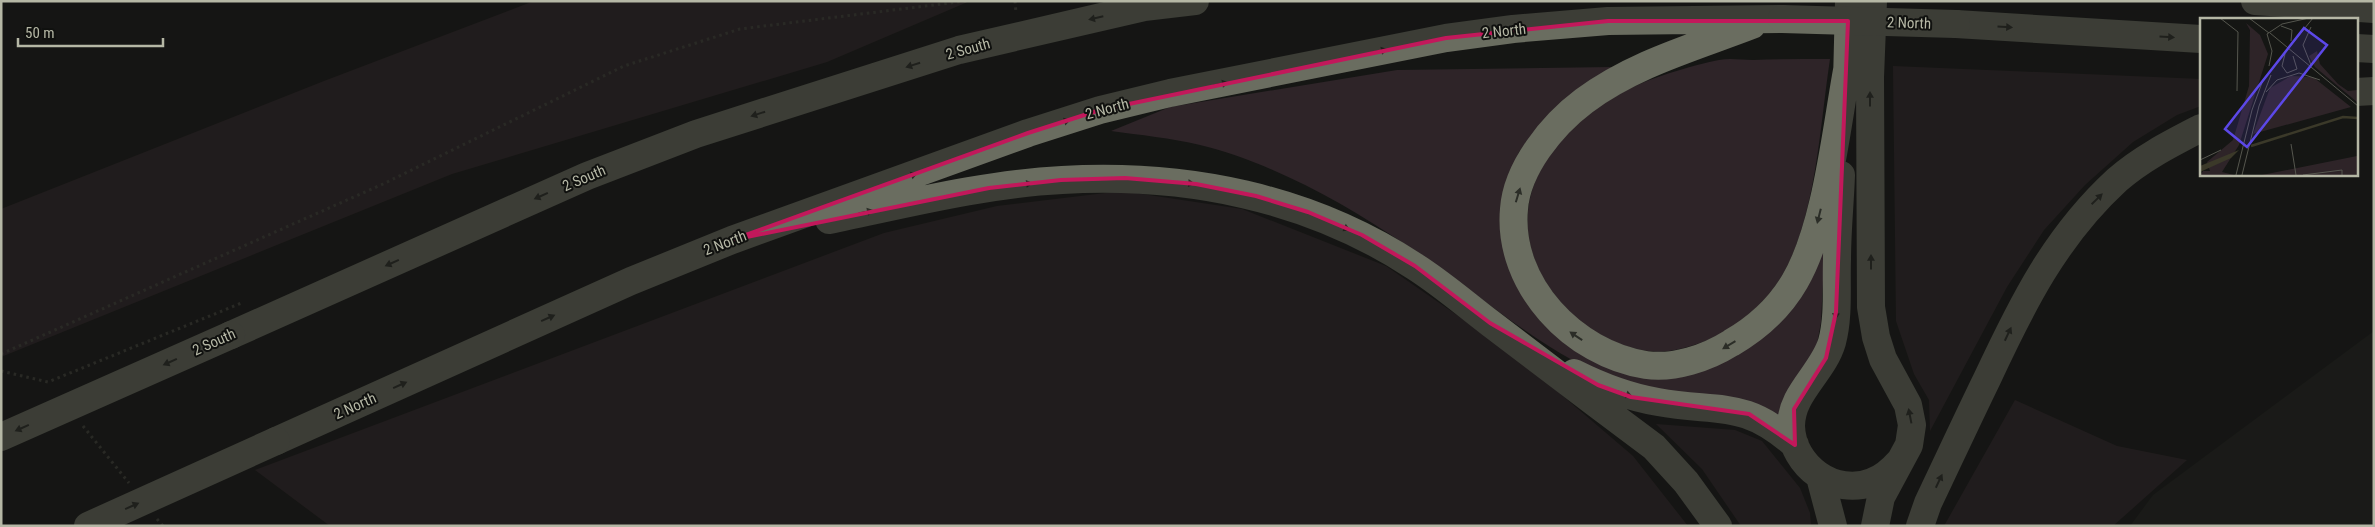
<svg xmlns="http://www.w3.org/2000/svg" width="2375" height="527" font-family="'Roboto Condensed',sans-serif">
<rect width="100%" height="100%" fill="#151614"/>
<path fill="#1f201d" d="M2374,331V526H2130L2153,495Z"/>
<path fill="#2e2428" d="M534,1H970L827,62L452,174L1,357V209L324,81Z
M1830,59C1820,125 1816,216 1783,274C1767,302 1738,327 1708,340C1690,347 1668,354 1648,351C1584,343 1521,278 1528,211C1533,158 1580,116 1623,92C1646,79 1693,65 1719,60C1730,58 1742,60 1753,60C1778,59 1804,59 1830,59Z
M1893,66L2201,79V106L2177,115L2133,142L2085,185L2044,230L2007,287L1930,431L1929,400L1914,374L1896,321Z
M1612,67L1535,131L1519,152L1508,182L1525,296L1540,321L1565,344L1593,361L1700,372L1825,241L1821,322L1815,355L1785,428C1715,409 1639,396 1574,361C1513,327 1461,281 1403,243C1344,203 1270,162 1200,145C1171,138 1140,135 1111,131L1170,107L1397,70Z
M1122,191L1242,209L1386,266L1516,356L1633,456L1688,526H330L255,470L884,233L997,206Z
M2015,400L2117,446L2187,460L2113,526H1944Z
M1656,424L1735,430L1762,441L1800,488L1810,513L1811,526H1741L1702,469Z"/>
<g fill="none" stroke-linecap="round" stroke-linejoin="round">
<path stroke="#41423b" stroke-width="3" stroke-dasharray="2.5 4" stroke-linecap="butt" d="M1015,1L1016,13
M1,354L383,184L624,66L740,29L966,1
M1,371L48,382L244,302
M83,426L129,483
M157,519L163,526"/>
<path stroke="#6a6d60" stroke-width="28" d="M1873,1L1870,77L1871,307L1876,337L1883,359L1908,405L1912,425L1909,445L1881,497L1875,526
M2255,1L2374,9
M1956,24L2201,39
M1752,25C1695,47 1633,64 1584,101C1552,125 1517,168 1514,209C1507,285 1574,354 1646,365C1674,369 1707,358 1731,343C1757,328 1780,307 1795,281C1827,226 1836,128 1848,65
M2356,48L2374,49
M1847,82L1849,1
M2356,92L2374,91
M1841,175C1840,203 1837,231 1837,259C1836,286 1839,316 1832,342C1823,373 1791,393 1791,426C1792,466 1835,497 1872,482C1883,478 1891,471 1899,462
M829,220C906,204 984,184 1062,180C1186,173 1309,197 1414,266C1441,283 1465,304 1490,323C1545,365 1599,406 1654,447L1686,482L1718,526
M231,335L587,176L696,134L959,50L1144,7L1195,1
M1574,373C1602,387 1628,397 1658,402C1718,413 1744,399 1795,445
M276,441L631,281L732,240L1028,133L1100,110L1170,93L1446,38L1513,29L1608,21L1782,19
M1820,477L1833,526
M1920,526L1928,503C1948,461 1967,420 1987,379C2022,304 2055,237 2117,180C2142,158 2172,143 2201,128"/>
<path stroke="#6a6d60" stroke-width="28" d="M1782,19L1956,24
M1,437L231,335
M88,526L276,441"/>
</g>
<defs><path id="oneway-solid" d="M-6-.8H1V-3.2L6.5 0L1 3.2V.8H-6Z" transform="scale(1.25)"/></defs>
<g fill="#2b2d27">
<use href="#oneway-solid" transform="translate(1096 18) rotate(167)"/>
<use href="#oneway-solid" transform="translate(2005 27) rotate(3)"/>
<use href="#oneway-solid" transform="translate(2167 37) rotate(3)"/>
<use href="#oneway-solid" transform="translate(1380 51) rotate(-12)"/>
<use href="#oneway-solid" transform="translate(913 65) rotate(162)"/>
<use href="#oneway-solid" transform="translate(1221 84) rotate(-11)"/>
<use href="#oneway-solid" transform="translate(1870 99) rotate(-90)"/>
<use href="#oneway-solid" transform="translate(758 114) rotate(162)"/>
<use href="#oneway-solid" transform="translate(1063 122) rotate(-17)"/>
<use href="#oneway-solid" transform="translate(910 176) rotate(-20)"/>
<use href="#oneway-solid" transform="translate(1187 183) rotate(5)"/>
<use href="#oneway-solid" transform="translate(1025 184) rotate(-7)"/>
<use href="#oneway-solid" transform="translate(1518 195) rotate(-73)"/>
<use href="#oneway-solid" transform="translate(541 196) rotate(156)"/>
<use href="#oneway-solid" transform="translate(2097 199) rotate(-44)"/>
<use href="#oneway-solid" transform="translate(866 212) rotate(-12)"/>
<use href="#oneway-solid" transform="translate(1819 216) rotate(104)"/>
<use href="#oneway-solid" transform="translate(1343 227) rotate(24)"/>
<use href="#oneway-solid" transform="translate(1871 262) rotate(-90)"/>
<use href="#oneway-solid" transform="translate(392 263) rotate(156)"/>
<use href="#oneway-solid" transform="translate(1836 312) rotate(94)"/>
<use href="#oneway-solid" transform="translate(548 318) rotate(-24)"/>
<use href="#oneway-solid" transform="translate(2008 334) rotate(-65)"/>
<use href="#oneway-solid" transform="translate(1576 336) rotate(-146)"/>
<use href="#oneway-solid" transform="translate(1729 345) rotate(149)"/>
<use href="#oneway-solid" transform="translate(170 362) rotate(156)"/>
<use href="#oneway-solid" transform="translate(400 385) rotate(-24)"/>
<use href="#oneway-solid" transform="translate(1625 394) rotate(19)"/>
<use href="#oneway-solid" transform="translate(1910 416) rotate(-101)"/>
<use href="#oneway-solid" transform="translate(22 428) rotate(156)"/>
<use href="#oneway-solid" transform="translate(1939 481) rotate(-65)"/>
<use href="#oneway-solid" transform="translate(132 506) rotate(-24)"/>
</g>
<path d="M0 0H2375V527H0ZM1608,21H1848L1836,312L1826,358L1794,409L1795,445L1749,414L1631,397L1598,385L1490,323L1415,266L1362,235L1308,212L1256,196L1196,184L1125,178L1061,180L989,188L732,240L1028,133L1100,110L1446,38Z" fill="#151614" fill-opacity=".55" fill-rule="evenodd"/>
<path fill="none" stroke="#c2185b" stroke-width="4" stroke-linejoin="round" d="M1608,21H1848L1836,312L1826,358L1794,409L1795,445L1749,414L1631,397L1598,385L1490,323L1415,266L1362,235L1308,212L1256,196L1196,184L1125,178L1061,180L989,188L732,240L1028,133L1100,110L1446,38Z"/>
<g text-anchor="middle" stroke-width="4" stroke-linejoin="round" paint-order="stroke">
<g font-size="15" fill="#b5b7a5" stroke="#10110f">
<text transform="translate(1909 23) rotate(2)" y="5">2 North</text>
<text transform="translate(1504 31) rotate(-6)" y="5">2 North</text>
<text transform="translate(968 49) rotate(-15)" y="5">2 South</text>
<text transform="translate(1107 109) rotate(-15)" y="5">2 North</text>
<text transform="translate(584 178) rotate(-23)" y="5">2 South</text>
<text transform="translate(725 243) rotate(-21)" y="5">2 North</text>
<text transform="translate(214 342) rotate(-24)" y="5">2 South</text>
<text transform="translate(355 406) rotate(-24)" y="5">2 North</text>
</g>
</g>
<g transform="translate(2200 18)">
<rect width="158" height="158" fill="#151614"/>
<path d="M46,5L60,17L68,36L39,127L22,154L34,157H0L3,153H10L7,144L33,122L49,68L50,12ZM117,33L120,46L138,66L148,73L157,72V84L115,49L109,38ZM91,58L113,59L151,89L53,116L70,70ZM157,138V157H62Z" fill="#2e2428"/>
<path d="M39,132L31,140L0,154V148Z" fill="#3b3929"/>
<path fill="none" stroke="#3b3929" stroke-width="2.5" d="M51,128L143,99L158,100"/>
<path fill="none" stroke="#55564e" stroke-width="1" d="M20,0L38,14L37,73M49,0L69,15M81,8L92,12L91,23M111,9L103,27L111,47M70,15L158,88M85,36L82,48L87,55L97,51L93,38M69,48L72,33L67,16L82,6L109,0M66,74L77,62L99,55L120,62M91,126L96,157M0,142L21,132M36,157L52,92L63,62L113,0M42,157L59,88L71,57M103,157L142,152V157"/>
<path fill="#5c48e8" fill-opacity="0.15" stroke="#5c48e8" stroke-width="2.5" d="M104,10L127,27L47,129L25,111Z"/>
<rect width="158" height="158" fill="none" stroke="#b5b7a5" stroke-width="2.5"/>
</g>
<rect width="2375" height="527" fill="none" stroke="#b5b7a5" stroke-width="5"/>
<path d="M18 38v8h145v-8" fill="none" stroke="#b5b7a5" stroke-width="2.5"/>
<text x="25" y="38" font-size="15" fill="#b5b7a5" stroke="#10110f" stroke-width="4" paint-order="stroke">50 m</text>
</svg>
